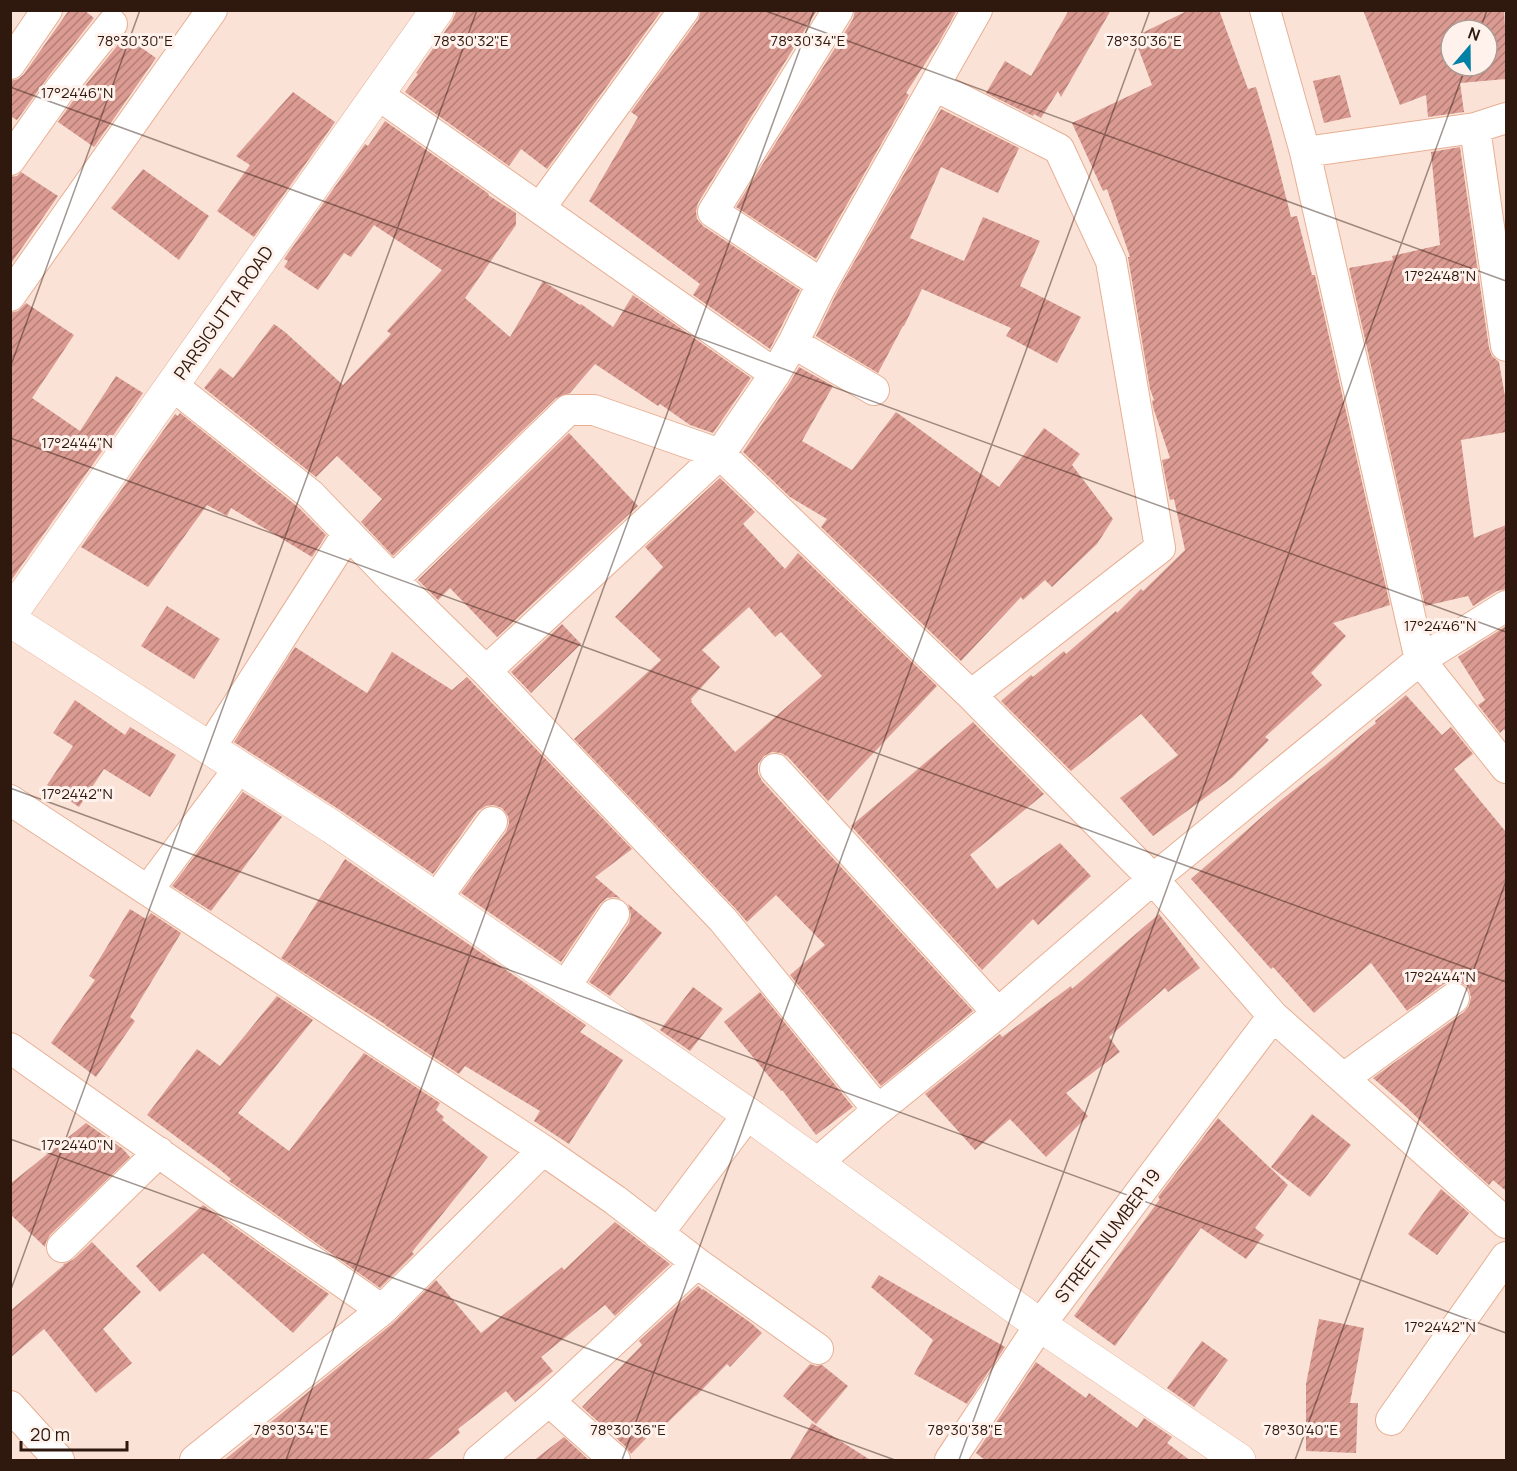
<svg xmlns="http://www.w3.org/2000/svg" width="1517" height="1471" font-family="Manrope,sans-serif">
<defs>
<pattern id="building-hatch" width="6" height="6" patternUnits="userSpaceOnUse" patternTransform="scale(1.5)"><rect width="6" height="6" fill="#db9b93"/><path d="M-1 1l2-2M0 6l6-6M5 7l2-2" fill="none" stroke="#b27e76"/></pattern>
</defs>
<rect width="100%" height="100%" fill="#fae2d6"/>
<path fill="url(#building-hatch)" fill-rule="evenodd" d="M69,10H84L94,18L48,77L17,120L10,116V81L18,79L24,74Z
M457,10H662L547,169L521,149L509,166L405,92L418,74L416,73L452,21Z
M701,10H817L698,203L696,211L697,219L703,226L800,290L770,349L693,295L700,284L589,201L638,117L631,112L698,20Z
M855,10H957L939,42L906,93L909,95L816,259L736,207L853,19Z
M1069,10H1111L1061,97L1058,91L1041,118L1034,114L1033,116L986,93L1005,61L1031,76Z
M1189,10H1219L1248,89L1256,87L1271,138L1291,217L1297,216L1312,275H1315L1390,605L1333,623L1346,636L1311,673L1322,685L1265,737L1269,740L1232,778L1153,836L1120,798L1178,755L1141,714L1071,771L1001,701L1031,675L1033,677L1064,651L1066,654L1116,611L1117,613L1141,589L1143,591L1185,550L1174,499L1170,500L1166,481L1162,460L1170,458L1153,407L1152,401L1154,400L1150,389L1128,257H1130L1107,189L1103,191L1072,123L1152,85L1134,37Z
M1363,10H1504L1506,45V79L1460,83L1464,112L1428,117L1426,95L1400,105ZM1451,30H1487V66H1451Z
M125,36L156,58L94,147L58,122L75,98Z
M1340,75L1351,117L1324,123L1313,81Z
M293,92L335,122L254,237L217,211L250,165L236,156Z
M941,109L1019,148L998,193L941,167L910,238L964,261L983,217L1040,241L1020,286L1081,317L1057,363L1006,336L1011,328L922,289L904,326H903L878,373L816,336L837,292Z
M385,121L489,194L488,195L516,213V225L465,298L510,337L543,281L580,305L581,304L613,327L633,295L751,378L713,433L690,425L660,404L658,406L595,364L570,393L556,398L393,556L361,522L382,499L337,456L316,477L204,388L220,368L233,378L274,324L285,332L343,385L391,334L387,331L442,270L374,225L351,257L344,253L318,290L284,267L288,261L284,259L365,144L368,146Z
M1460,147L1489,348L1492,356L1499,362L1506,402V432L1461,440L1474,538L1506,525V589L1497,591L1473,606L1468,596L1425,606L1349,268L1393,260L1392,256L1440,245L1431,152Z
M143,169L209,216L179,260L111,208Z
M21,172L58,196L10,265V177L17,176Z
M26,303L74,335L32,398L80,431L116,376L143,393L10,582V313L18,311Z
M799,367L833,386L802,441L852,470L896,412L999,487L1044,428L1080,454L1072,465L1113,519L1097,544L1052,587L1045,580L1023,600L1021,597L961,661L821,527L827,519L790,497L743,452L789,384Z
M180,413L298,507L326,535L312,557L231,508L227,516L207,505L148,587L81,547L175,414L178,416Z
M569,433L638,506L497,637L450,588L438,600L418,580Z
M720,478L755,512L743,524L785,569L798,553L937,686L828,801L788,757L781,753L772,752L764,756L758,764V773L762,781L973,1011L881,1086L790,975L825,945L776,895L747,922L735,908L574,739L661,660L615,617L663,567L645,547ZM749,607L775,637L781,632L822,676L735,752L691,702L692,701L691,699L720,667L702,650Z
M167,606L220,639L194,679L141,646Z
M562,624L581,644L531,693L511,672Z
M1506,626V733L1504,729L1500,733L1478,705L1485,700L1458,657Z
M295,647L367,693L392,652L452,690L467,677L632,849L595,877L621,899L615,897L607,898L600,904L561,962L461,893L506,832L509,823L508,816L502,808L493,805L486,806L478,811L433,874L343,812L234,742Z
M1406,695L1442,735L1451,727L1473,754L1454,769L1506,832V1191L1493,1180L1489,1185L1462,1161L1403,1104L1373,1078L1464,1012L1469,1006L1471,997L1468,987L1460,982L1452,981L1444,984L1407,1011L1371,963L1314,1013L1273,967L1271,969L1191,879L1280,801L1323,767L1376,723L1375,721Z
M75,700L125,735L130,727L176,755L150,797L104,769L79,807L47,785L73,746L53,733Z
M973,722L1044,794L970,855L997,889L1060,843L1091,876L1038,925L1033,919L982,970L851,826Z
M243,792L282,817L211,911L172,886Z
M345,859L586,1025L580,1032L623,1060L569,1144L534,1121L540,1111L465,1066L459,1074L385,1025H386L281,958Z
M628,904L662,933L610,996L589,982L629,923L631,915Z
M130,909L146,919L151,913L181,933L130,1017L135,1021L96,1077L51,1043L95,980L89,976Z
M1159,914L1200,968L1168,992L1165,988L1109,1037L1120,1052L1066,1093L1088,1116L1046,1157L1010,1119L975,1150L925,1094L1000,1034L1002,1037L1071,986L1072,989Z
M693,987L723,1009L690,1051L660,1030Z
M760,992L853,1107L816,1135L782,1090L781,1091L724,1022Z
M277,996L313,1020L238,1113L289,1151L364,1053L440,1103L436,1110L444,1117L442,1120L488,1157L412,1252L414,1254L380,1288L229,1181L231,1179L218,1168L147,1115L197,1049L220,1066Z
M1312,1114L1351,1145L1310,1197L1271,1167Z
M1218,1118L1288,1185L1255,1228L1264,1235L1246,1259L1201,1228L1115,1346L1074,1316L1160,1199L1158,1197Z
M86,1123L123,1149L130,1157L50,1235L46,1242L45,1247L10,1214V1184Z
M1441,1189L1469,1213L1437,1255L1408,1234Z
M203,1205L329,1294L293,1333L203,1253L160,1292L136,1266Z
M615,1222L670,1264L615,1316L605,1305L541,1357L553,1371L515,1402L506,1391L458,1429L460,1433L426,1461H223L393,1323L436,1280L481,1333L562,1267L564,1270Z
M92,1242L141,1292L103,1329L132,1363L96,1393L44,1329L10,1358V1311L64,1265L63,1264L67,1263L74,1259Z
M879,1275L1005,1347L967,1404L914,1374L933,1340L871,1287Z
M698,1286L702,1290L703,1289L751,1323L762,1333L730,1367L727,1364L696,1396H695L662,1428L659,1425L631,1454L626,1447L582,1407L642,1345L639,1341Z
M1319,1319L1364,1328L1350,1403H1358L1356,1453L1306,1451V1384Z
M1202,1341L1228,1360L1194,1407L1167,1388Z
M1036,1362L1086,1398L1089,1393L1137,1428L1144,1418L1172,1437L1167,1443L1191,1461H986L976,1453Z
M810,1364L816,1366L822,1365L848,1386L816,1424L783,1396Z
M812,1423L872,1461H789Z
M564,1437L590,1461H533Z"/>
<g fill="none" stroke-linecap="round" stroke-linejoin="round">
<defs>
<path id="street" d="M1265,10L1305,152L1420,660L1506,768
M10,64L47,10
M935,86L1059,149L1111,261L1160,548L971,695
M377,94L775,374
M1475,128L1506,346
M1305,152L1475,128L1506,118
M10,160L61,88L112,24
M540,208L684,10
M822,284L713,212L838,10
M10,296L212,10
M793,343L874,390
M173,386L310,494L393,580L486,671L723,920L878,1110
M393,580L568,410H594L720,454L971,695L1153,879L1273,1016L1506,1223
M486,671L720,454L775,374L793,343L822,284L977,10
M210,748L348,533
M775,769L998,1013
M10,800L543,1150L615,1200L697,1263L818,1349
M148,890L240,767
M436,899L492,822
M565,987L614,914
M10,1048L382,1310
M1344,1078L1454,998
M817,1163L878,1110L998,1013L1153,879L1420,660L1506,606
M658,1234L748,1114
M62,1247L159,1152
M549,1401L615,1460
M10,1406L59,1460
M1391,1420L1506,1257
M195,1460L382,1310L543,1150
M479,1460L549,1401L697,1263
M950,1460L1040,1325L1273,1016"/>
<path id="secondary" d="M10,615L437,10
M10,620L332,827L748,1114L1040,1325L1239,1460"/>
</defs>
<use href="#street" stroke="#e8af93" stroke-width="32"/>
<use href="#secondary" stroke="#e8af93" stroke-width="34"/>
<use href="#street" stroke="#fff" stroke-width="30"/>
<use href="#secondary" stroke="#fff" stroke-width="33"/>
</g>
<path fill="none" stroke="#2f190f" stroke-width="1.5" stroke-opacity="0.45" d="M763,10L1506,281M1480,30L1487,10M10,87L1506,632M10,368L140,10M10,438L1506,982M10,788L1506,1333M10,1139L895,1460M10,1292L477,10M286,1460L814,10M622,1460L1150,10M959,1460L1466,66M1295,1460L1506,881"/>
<g text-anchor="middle" stroke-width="6" stroke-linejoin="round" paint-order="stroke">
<g font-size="18" fill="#2f190f" stroke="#fff2ec">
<text transform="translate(224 313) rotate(-55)" y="6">PARSIGUTTA ROAD</text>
<text transform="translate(1108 1236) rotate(-53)" y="6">STREET NUMBER 19</text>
</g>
</g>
<g font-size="15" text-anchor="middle" fill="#2f190f" stroke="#fff2ec" stroke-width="6" stroke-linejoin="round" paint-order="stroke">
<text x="808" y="46">78°30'34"E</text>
<text x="1144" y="46">78°30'36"E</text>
<text x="135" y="46">78°30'30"E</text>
<text x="471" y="46">78°30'32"E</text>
<text x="77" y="98">17°24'46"N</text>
<text x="1440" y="281">17°24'48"N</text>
<text x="77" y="448">17°24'44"N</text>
<text x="1440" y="631">17°24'46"N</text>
<text x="77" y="799">17°24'42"N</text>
<text x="1440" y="982">17°24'44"N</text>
<text x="77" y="1150">17°24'40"N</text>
<text x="1440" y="1332">17°24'42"N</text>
<text x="291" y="1435">78°30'34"E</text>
<text x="628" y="1435">78°30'36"E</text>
<text x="965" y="1435">78°30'38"E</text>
<text x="1301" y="1435">78°30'40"E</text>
</g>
<rect width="1517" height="1471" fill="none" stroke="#2f190f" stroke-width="24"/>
<g transform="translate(1469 48) rotate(20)"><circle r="28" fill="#fff2ec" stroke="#ac9b94" stroke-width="1.5"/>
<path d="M0-4.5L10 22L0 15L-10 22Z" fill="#0280a6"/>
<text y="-9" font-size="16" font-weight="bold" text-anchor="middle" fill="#2f190f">N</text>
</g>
<path d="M21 1441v9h106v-9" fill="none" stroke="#2f190f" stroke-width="3"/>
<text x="30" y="1441" font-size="18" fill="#2f190f" stroke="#fff2ec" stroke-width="4.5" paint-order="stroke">20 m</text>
</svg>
